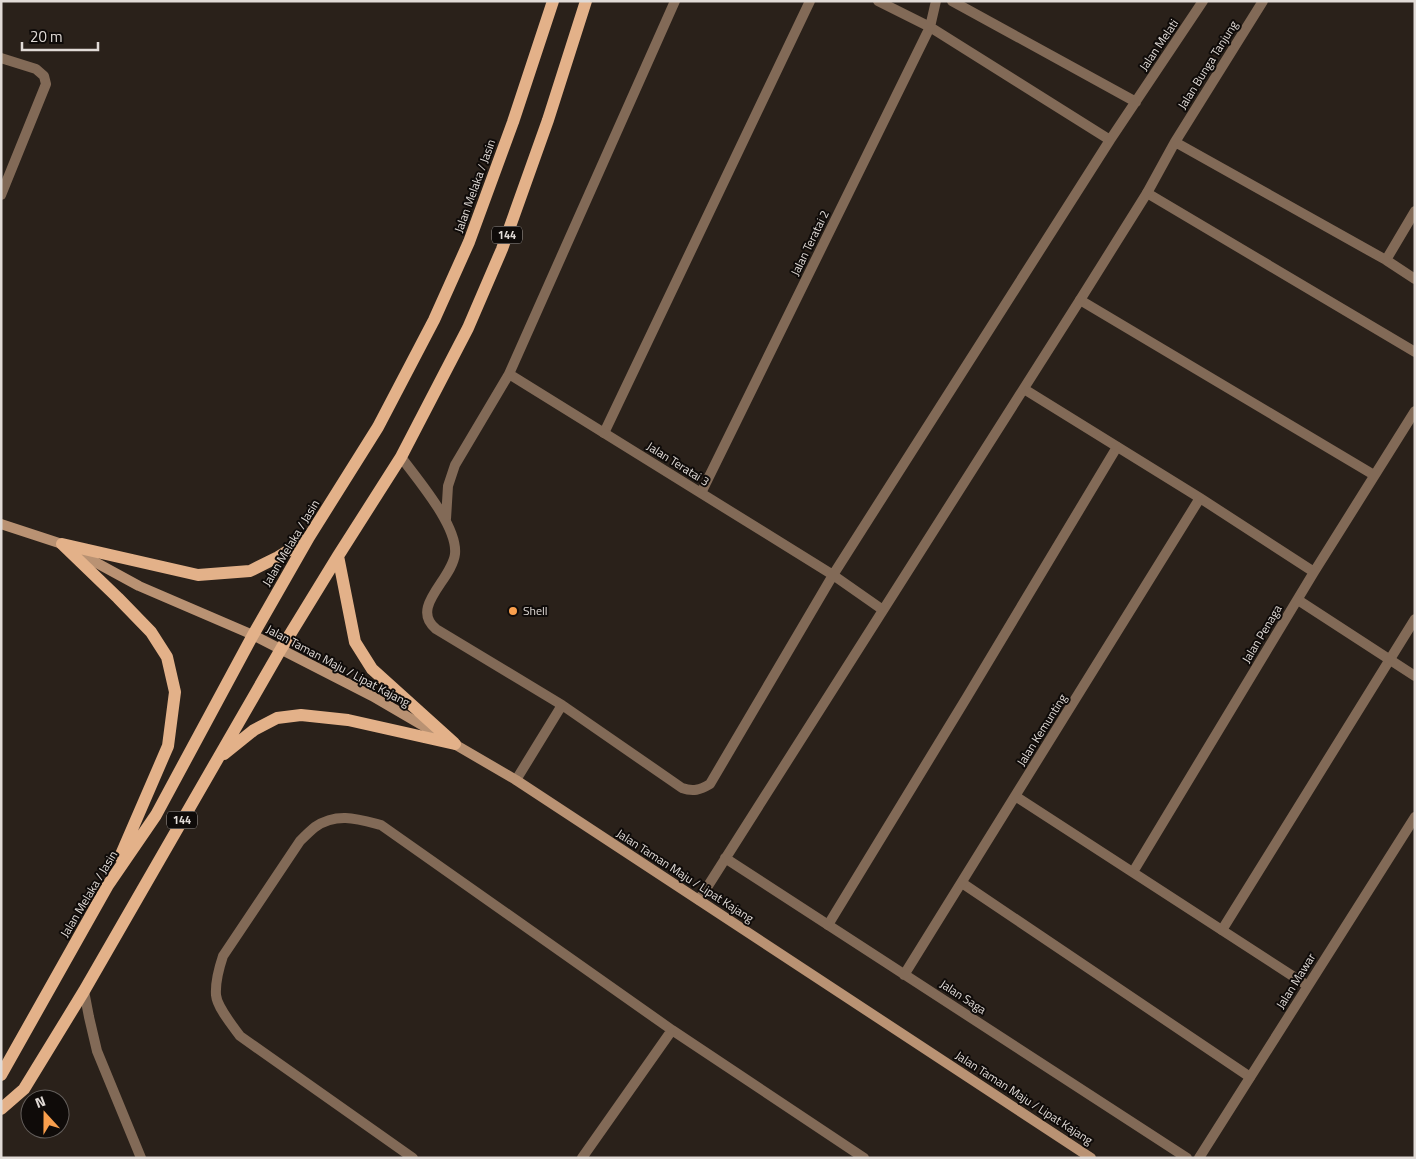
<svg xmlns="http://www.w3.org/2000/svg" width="1416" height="1159" font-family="'Titillium Web',sans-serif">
<rect width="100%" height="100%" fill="#2a211a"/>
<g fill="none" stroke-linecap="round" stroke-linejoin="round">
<path stroke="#826a57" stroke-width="10" d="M1,58L36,69L44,76L46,84L1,195
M1147,193L1415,352
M1080,300L1374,475
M604,433L810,1
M962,883L1250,1077
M828,925L967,697L1117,447
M1222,930L1415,619"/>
<path stroke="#826a57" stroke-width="10" d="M952,1L1136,102
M1110,140L1203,1
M1175,142L1386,260L1415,279
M1386,260L1415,211
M509,374L833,575L883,610
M1024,389L1200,498L1314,572
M401,457C417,479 458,526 455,554C452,580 409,607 436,629L562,705L682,788C693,792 700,790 710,784L833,575L1110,140L930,27L878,1
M701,493L930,27L936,1
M446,519L448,486L455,465L509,374L675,1
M1298,600L1415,676
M516,780L562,705
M1015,796L1308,986
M725,858L1187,1158
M1133,872L1314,572L1415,411
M699,900L1080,300L1147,193L1175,142L1263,1
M904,975L1200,498
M84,991L89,1017L97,1051L141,1158
M413,1158L240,1036C232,1025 217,1007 216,995C215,981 219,968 223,956L300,841C305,836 310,831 315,827C337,812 358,819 381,825L672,1030L864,1158
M582,1158L672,1030
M1199,1158L1415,817"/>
<path stroke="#b99273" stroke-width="10" d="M1,524L62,544L139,586L253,635L372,696L516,780L1091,1158"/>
<path stroke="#e3b189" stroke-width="12" d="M62,544L118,598L151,632L167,657L175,692L168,746L120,857
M62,544L198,575L250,571L278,557L305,540
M338,556L355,642L372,669L454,743
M224,754L254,730L277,718L301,715L348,720L455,744
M1,1075L108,885L156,815L253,635L309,537L378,427L434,320L469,242L513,122L553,1
M1,1109L24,1089L84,991L281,649L338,556L401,457L468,328L502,249L548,120L586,1"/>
</g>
<circle fill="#f99f4d" stroke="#0f0b09" stroke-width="2" cx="513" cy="611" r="5"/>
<g text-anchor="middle" stroke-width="4" stroke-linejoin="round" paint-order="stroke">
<g fill="#0f0b09" stroke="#a29d99" stroke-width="1">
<rect x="492" y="226.5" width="30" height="17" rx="4"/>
<rect x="167" y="811.5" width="30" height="17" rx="4"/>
</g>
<g font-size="11" font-weight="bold" fill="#e1dbd7">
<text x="507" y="239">144</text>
<text x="182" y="824">144</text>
</g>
<g font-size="12" fill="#e1dbd7" stroke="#0f0b09">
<text transform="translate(1159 45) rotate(-56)" y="4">Jalan Melati</text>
<text transform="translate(1208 65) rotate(-58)" y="4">Jalan Bunga Tanjung</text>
<text transform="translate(475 186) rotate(-70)" y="4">Jalan Melaka / Jasin</text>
<text transform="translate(810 243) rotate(-64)" y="4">Jalan Teratai 2</text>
<text transform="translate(678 464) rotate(32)" y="4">Jalan Teratai 3</text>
<text transform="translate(291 543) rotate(-59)" y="4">Jalan Melaka / Jasin</text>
<text transform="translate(1262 634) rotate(-59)" y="4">Jalan Penaga</text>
<text transform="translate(338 666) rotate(28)" y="4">Jalan Taman Maju / Lipat Kajang</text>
<text transform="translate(1042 730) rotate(-58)" y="4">Jalan Kemunting</text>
<text transform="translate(685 876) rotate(33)" y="4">Jalan Taman Maju / Lipat Kajang</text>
<text transform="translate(89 894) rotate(-59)" y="4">Jalan Melaka / Jasin</text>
<text transform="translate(1296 981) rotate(-58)" y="4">Jalan Mawar</text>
<text transform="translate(963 997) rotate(33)" y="4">Jalan Saga</text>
<text transform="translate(1024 1098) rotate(33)" y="4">Jalan Taman Maju / Lipat Kajang</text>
</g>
<g font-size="12" fill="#e1dbd7" stroke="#0f0b09" text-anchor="start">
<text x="523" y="615">Shell</text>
</g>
</g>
<rect width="1416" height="1159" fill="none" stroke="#e1dbd7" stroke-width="5"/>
<g transform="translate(45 1114) rotate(339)"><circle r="24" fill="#0f0b09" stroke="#635e5b"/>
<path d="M0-4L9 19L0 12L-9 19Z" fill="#f99f4d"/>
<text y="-8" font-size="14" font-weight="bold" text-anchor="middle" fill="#e1dbd7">N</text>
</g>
<path d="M22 42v8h76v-8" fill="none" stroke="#e1dbd7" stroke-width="2.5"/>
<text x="30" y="42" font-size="15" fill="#e1dbd7" stroke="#0f0b09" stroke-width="4" paint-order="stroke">20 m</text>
</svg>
